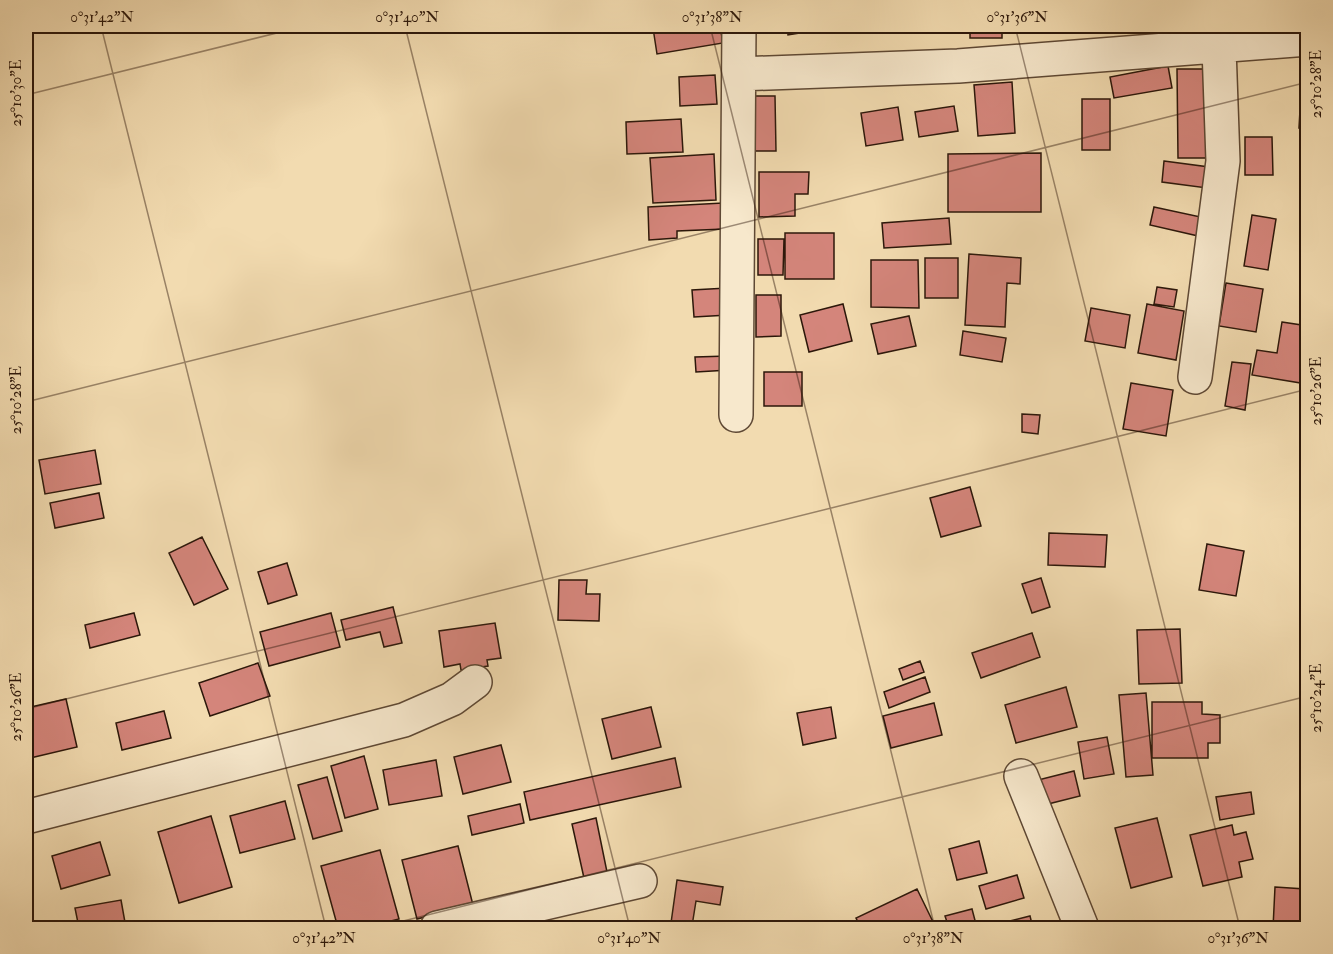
<svg xmlns="http://www.w3.org/2000/svg" width="1333" height="954" font-family="'IM FELL Double Pica',serif">
<rect width="100%" height="100%" fill="#f2dbb0"/>
<filter id="stains"><feTurbulence type="fractalNoise" baseFrequency=".00333" numOctaves="4"/><feColorMatrix values="0 0 0 0 .2 0 0 0 0 .09 0 0 0 0 .02 0 0 0 .5 -.17"/></filter>
<radialGradient id="worn" r=".72"><stop offset=".6" stop-color="#630" stop-opacity="0"/><stop offset="1" stop-color="#630" stop-opacity=".3"/></radialGradient>
<path fill="#d4857b" stroke="#2c170a" stroke-width="1.5" d="M670,26H720L723,43L657,54L653,28Z
M787,26H812L813,31L788,35Z
M970,26H1002V38H970Z
M1303,57H1308V128H1299Z
M1168,66L1172,88L1114,98L1110,77Z
M1177,69H1211L1212,158H1178Z
M715,75L717,104L680,106L679,77Z
M1012,82L1015,133L978,136L974,85Z
M746,96H775L776,151H747Z
M1082,99H1110V150H1082Z
M954,106L958,131L919,137L915,112Z
M898,107L903,140L866,146L861,113Z
M681,119L683,152L627,154L626,122Z
M1245,137H1272L1273,175H1245Z
M1041,153V212H948V154Z
M714,154L716,200L653,203L650,158Z
M1164,161L1209,167L1207,188L1162,182Z
M759,172H809L808,194H795V216L759,217Z
M723,203L725,229L677,231V238L649,240L648,207Z
M1154,207L1210,219L1207,238L1150,225Z
M1252,215L1276,219L1268,270L1244,266Z
M949,218L951,244L884,248L882,223Z
M785,233H834V279H785Z
M758,239H784L783,275H758Z
M969,254L1021,258L1020,284L1007,283L1005,327L965,325Z
M925,258H958V298H925Z
M871,260H918L919,308L871,307Z
M1226,283L1263,289L1256,332L1219,326Z
M1157,287L1177,290L1174,307L1154,304Z
M727,288L728,315L694,317L692,290Z
M756,295H781V336L756,337Z
M843,304L852,341L809,352L800,315Z
M1147,304L1184,311L1176,360L1138,353Z
M1091,308L1130,315L1125,348L1085,341Z
M909,316L916,346L878,354L871,324Z
M1282,322L1308,326L1307,384L1252,375L1257,350L1277,353Z
M963,331L1006,338L1002,362L960,355Z
M728,356L729,370L696,372L695,357Z
M1232,362L1251,364L1245,410L1225,406Z
M764,372H802V406H764Z
M1131,383L1173,390L1166,436L1123,429Z
M1022,414L1040,415L1038,434L1022,432Z
M95,450L101,484L45,494L39,460Z
M970,487L981,526L941,537L930,498Z
M99,493L104,518L55,528L50,503Z
M1049,533L1107,535L1105,567L1048,565Z
M202,537L228,589L194,605L169,553Z
M1207,544L1244,551L1236,596L1199,590Z
M287,563L297,595L268,604L258,572Z
M1041,578L1050,607L1032,613L1022,584Z
M559,580H587L586,594H600L599,621L558,620Z
M26,597L31,616L26,618Z
M393,607L402,643L384,647L380,632L346,640L341,620Z
M134,613L140,635L90,648L85,625Z
M331,613L340,647L269,666L260,632Z
M495,623L501,658L487,660L488,666L461,670L460,664L444,667L439,631Z
M1180,629L1182,683L1139,684L1137,630Z
M1032,633L1040,657L981,678L972,653Z
M920,661L924,672L903,680L899,669Z
M258,663L270,696L210,716L199,683Z
M925,677L930,692L889,708L884,692Z
M1066,687L1077,727L1016,743L1005,705Z
M1146,693L1153,775L1126,777L1119,695Z
M66,699L77,747L26,759V708Z
M1152,702H1202V714L1220,715V743H1208V758H1152Z
M934,703L942,735L891,748L883,716Z
M651,707L661,747L612,759L602,719Z
M831,707L836,738L803,745L797,713Z
M164,711L171,738L122,750L116,723Z
M1308,730V779H1303Z
M1107,737L1114,774L1084,779L1078,742Z
M501,745L511,782L463,794L454,757Z
M364,756L378,809L345,818L331,766Z
M675,758L681,787L530,820L524,792Z
M436,760L442,796L389,805L383,770Z
M1074,771L1080,796L1044,805L1038,780Z
M327,777L342,831L313,839L298,785Z
M1251,792L1254,814L1220,820L1216,797Z
M285,801L295,839L240,853L230,816Z
M520,804L524,823L472,835L468,816Z
M211,816L232,887L179,903L158,832Z
M596,818L607,872L584,878L572,824Z
M1157,818L1172,877L1131,888L1115,828Z
M1232,825L1234,835L1246,832L1253,859L1239,862L1242,877L1203,886L1190,835Z
M979,841L987,873L957,880L949,849Z
M100,842L110,875L61,889L52,856Z
M458,846L473,905L417,919L402,860Z
M380,850L399,919L363,928H338L321,866Z
M1017,875L1024,898L986,909L979,886Z
M677,880L723,887L720,905L696,901L692,926L671,923Z
M1275,887L1305,889L1302,928H1273Z
M917,889L936,928H861L856,918Z
M121,900L126,928H79L75,908Z
M972,909L977,928H949L945,916Z
M1030,916L1033,928H994L993,925Z
M1154,921L1158,928H1138Z"/>
<g fill="none" stroke-linecap="round" stroke-linejoin="round">
<defs>
<path id="minor" d="M739,74L958,66L1308,39
M1195,377L1223,161L1219,48
M736,415L739,26
M1021,776L1082,928
M26,817L404,720L452,699L475,682
M437,928L640,881"/>
</defs>
<use href="#minor" stroke="#5e4834" stroke-width="36"/>
<use href="#minor" stroke="#f7e8cc" stroke-width="33"/>
</g>
<path fill="none" stroke="#2c170a" stroke-width="1.5" stroke-opacity="0.45" d="M101,26L326,928M405,26L630,928M710,26L935,928M1015,26L1240,928M26,95L305,26M26,402L1308,82M26,709L1308,389M375,928L1308,696"/>
<rect width="1333" height="954" fill="none" stroke="#f2dbb0" stroke-width="66"/>
<rect x="33" y="33" width="1267" height="888" fill="none" stroke="#2c170a" stroke-width="2"/>
<g font-size="15" text-anchor="middle" fill="#2c170a">
<text x="102" y="22">0°31'42"N</text>
<text x="407" y="22">0°31'40"N</text>
<text x="712" y="22">0°31'38"N</text>
<text x="1017" y="22">0°31'36"N</text>
<text transform="translate(1316 84) rotate(-90)" y="5">25°10'28"E</text>
<text transform="translate(16 93) rotate(-90)" y="5">25°10'30"E</text>
<text transform="translate(1316 391) rotate(-90)" y="5">25°10'26"E</text>
<text transform="translate(16 400) rotate(-90)" y="5">25°10'28"E</text>
<text transform="translate(1316 698) rotate(-90)" y="5">25°10'24"E</text>
<text transform="translate(16 707) rotate(-90)" y="5">25°10'26"E</text>
<text x="324" y="943">0°31'42"N</text>
<text x="629" y="943">0°31'40"N</text>
<text x="933" y="943">0°31'38"N</text>
<text x="1238" y="943">0°31'36"N</text>
</g>
<rect width="100%" height="100%" filter="url(#stains)"/>
<rect width="100%" height="100%" fill="url(#worn)"/>
</svg>
